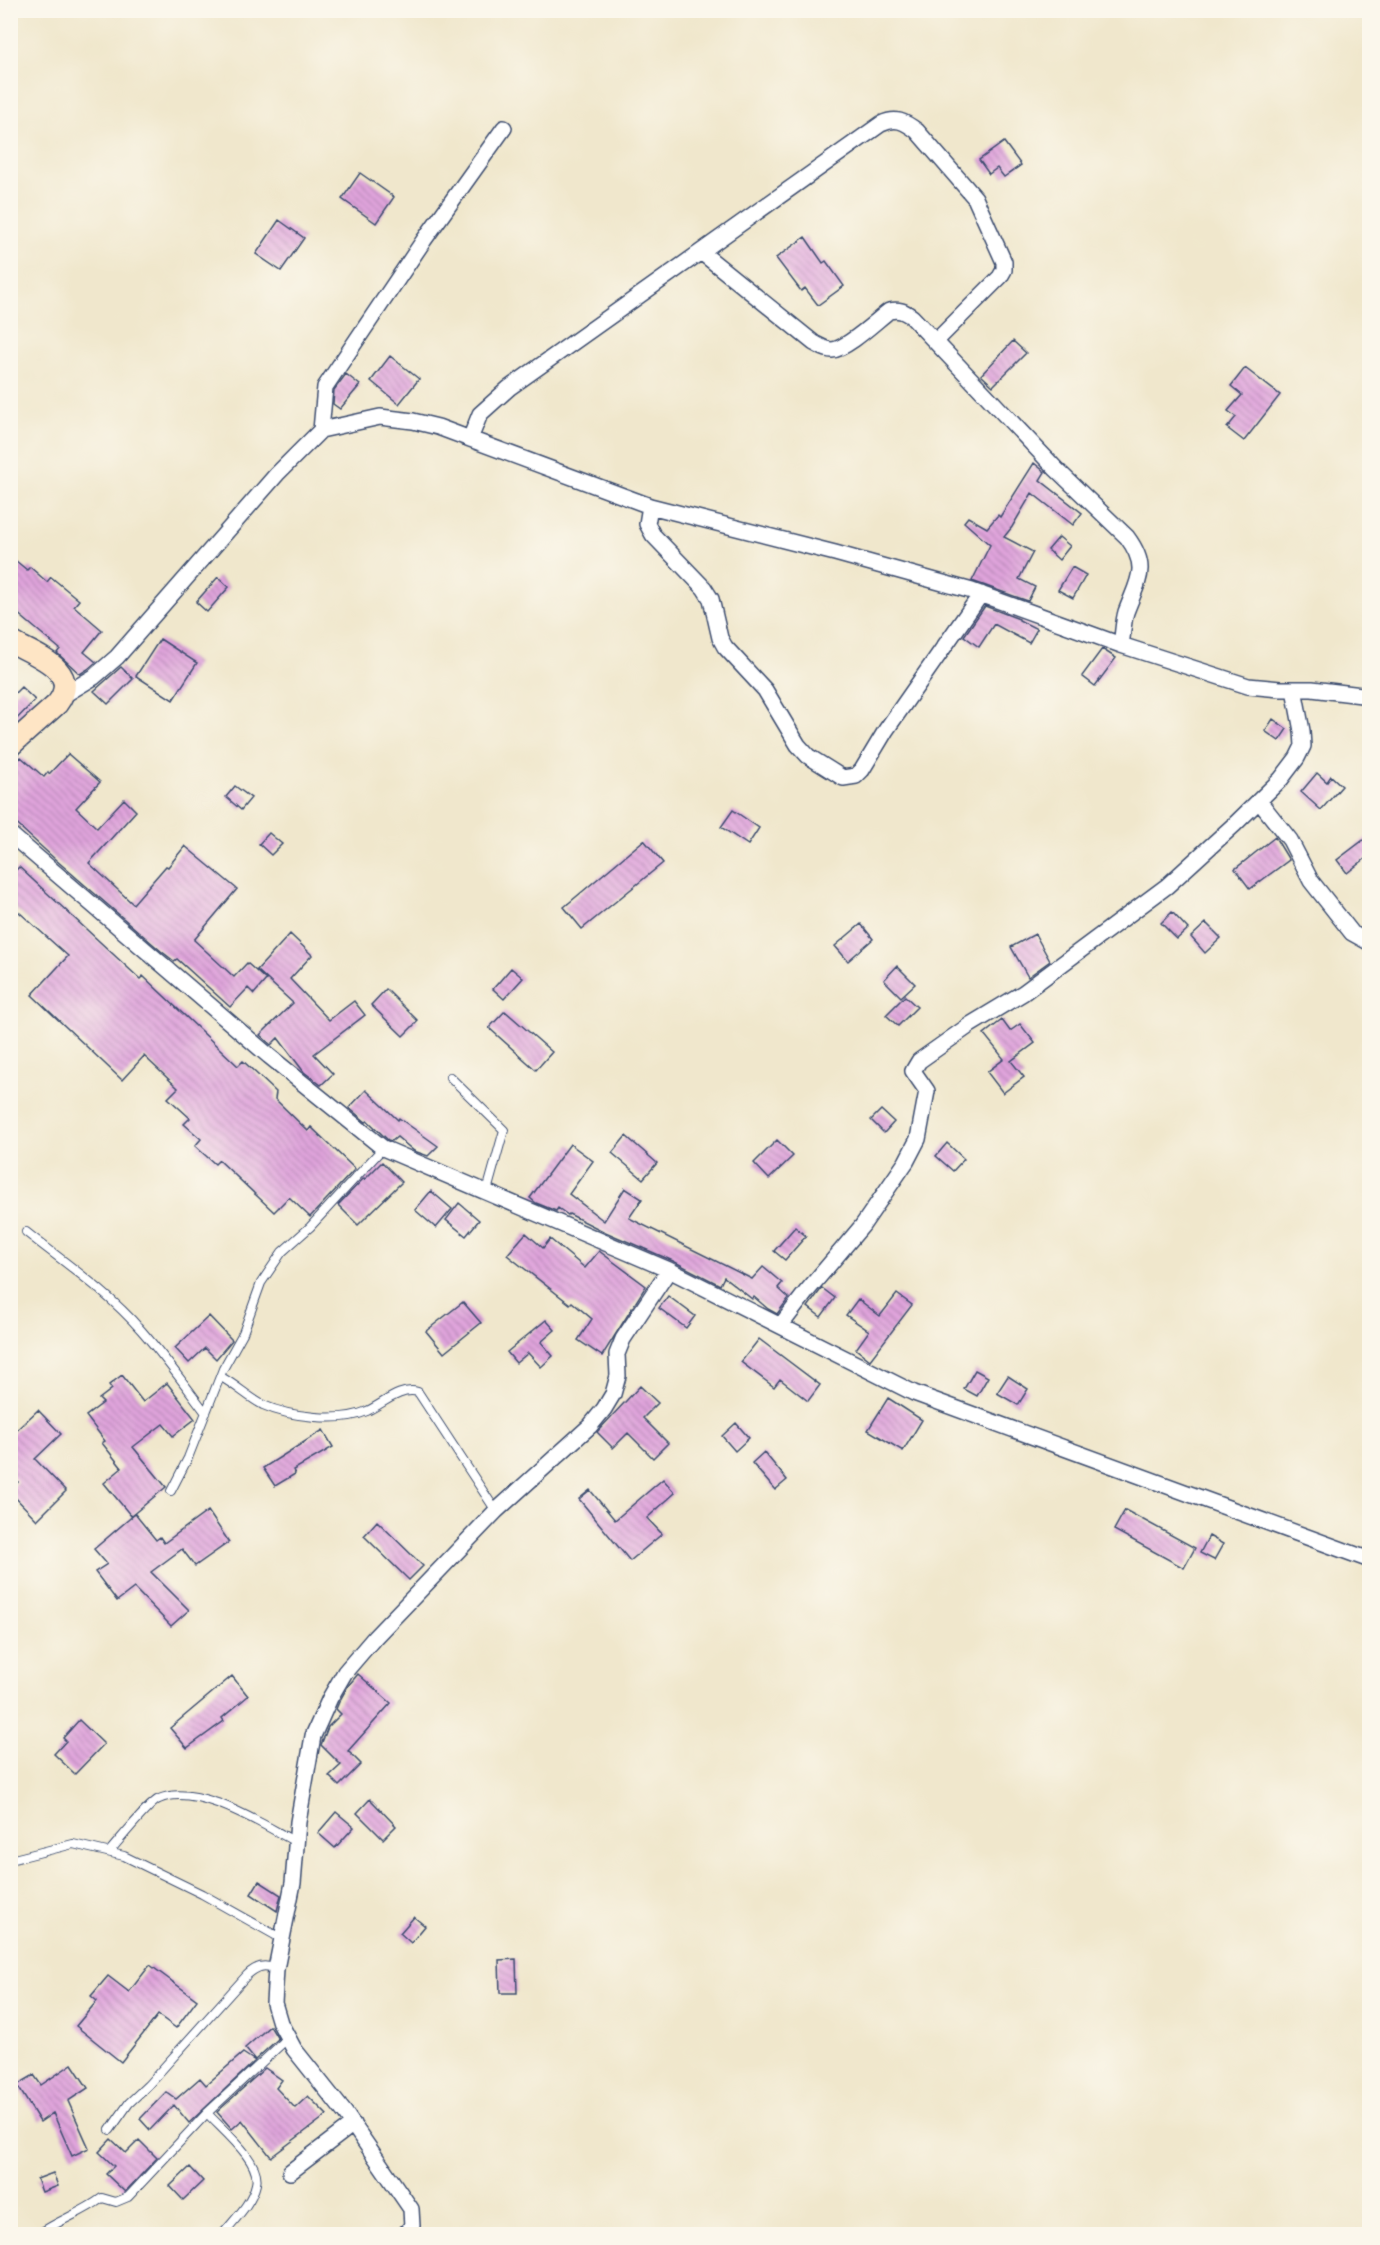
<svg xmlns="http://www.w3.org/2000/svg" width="1380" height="2245" font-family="'Gochi Hand',sans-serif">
<defs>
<pattern id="building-back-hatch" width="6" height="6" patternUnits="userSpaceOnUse" patternTransform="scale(1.5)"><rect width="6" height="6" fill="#e0a4dc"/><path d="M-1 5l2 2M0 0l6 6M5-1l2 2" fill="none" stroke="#b586b6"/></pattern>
</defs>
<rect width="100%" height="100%" fill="#fbf7ec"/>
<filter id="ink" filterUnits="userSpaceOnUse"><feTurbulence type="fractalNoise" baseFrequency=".0167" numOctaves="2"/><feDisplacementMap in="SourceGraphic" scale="12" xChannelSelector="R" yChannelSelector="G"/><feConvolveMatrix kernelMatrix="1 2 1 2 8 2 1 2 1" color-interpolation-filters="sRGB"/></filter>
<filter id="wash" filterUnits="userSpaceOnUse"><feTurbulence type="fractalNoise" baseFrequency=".008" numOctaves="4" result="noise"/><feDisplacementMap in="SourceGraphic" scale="24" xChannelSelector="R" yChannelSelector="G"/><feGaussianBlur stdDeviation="1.35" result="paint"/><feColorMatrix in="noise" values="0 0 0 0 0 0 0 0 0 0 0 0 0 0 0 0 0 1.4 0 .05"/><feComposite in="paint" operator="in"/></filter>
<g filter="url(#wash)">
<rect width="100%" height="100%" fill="#f0e7cc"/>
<g id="blocks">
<path fill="url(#building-back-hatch)" d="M1004,142L1021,165L1004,177L997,168L989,174L979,160Z
M360,173L394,197L376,223L342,199Z
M279,220L304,238L281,271L256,254Z
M805,237L823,263L826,261L844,286L818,305L805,288L801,291L776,258Z
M1013,341L1026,353L993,386L981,375Z
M390,356L419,379L399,404L371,381Z
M1245,368L1280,395L1244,441L1227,428L1236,417L1228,411L1242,395L1231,386Z
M346,374L360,385L340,409L333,404L334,390Z
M1034,463L1045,472L1040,480L1082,513L1073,525L1032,493L1012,527L1004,537L1033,552L1019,579L1035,587L1028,601L972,581L990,545L964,522L968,517L987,528L998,515L1000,517Z
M1059,537L1070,546L1059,560L1048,550Z
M10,556L27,570L30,567L47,582L51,577L79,600L74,606L102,630L84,652L96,662L88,669L80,674L57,653L60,649L10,607Z
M1072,567L1086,575L1073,598L1058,590Z
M218,577L229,587L207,612L196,602Z
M985,606L1019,619V620L1037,629L1029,643L994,624L979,647L964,636Z
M160,639L197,663L173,700L136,676Z
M1102,649L1116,658L1095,686L1082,676Z
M121,667L133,679L108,704L94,691Z
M21,687L35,700L10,726V698Z
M1273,719L1287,729L1279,741L1265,731Z
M68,754L100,782L76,808L97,828L124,799L136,811L89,863L133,904L166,866L168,867L185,846L237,889L194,940L234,977L247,963L266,980L254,994L248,988L230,1007L177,959L174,961L161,951L56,860L10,818V769L21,757L44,777L48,772L49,774Z
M1317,773L1327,782L1331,776L1342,786L1321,810L1301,792Z
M235,786L251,798L241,810L226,797Z
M733,810L759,828L748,845L721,827Z
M269,833L282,844L271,855L259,844Z
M1370,835V855L1347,873L1337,860Z
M1275,837L1289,860L1250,889L1235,869Z
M644,840L663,863L582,929L564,907Z
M19,867L140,979L143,976L238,1066L243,1061L276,1092L275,1099L308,1131L311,1127L355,1169L310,1217L289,1197L274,1212L219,1160L215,1164L195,1146L201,1139L184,1124L190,1118L168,1098L178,1088L144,1056L122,1080L32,995L68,956L10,904V876Z
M1172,912L1188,929L1177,939L1161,923Z
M1206,923L1221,938L1205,953L1191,937Z
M861,924L873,939L848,961L835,946Z
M290,934L312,955L290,979L329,1020L354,1001L365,1015L314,1054L333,1074L321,1085L304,1072L278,1038L271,1045L260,1035L293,1003L257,970Z
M1035,934L1050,961L1028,977L1011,947Z
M897,966L915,984L901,997L884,980Z
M511,968L523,978L504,999L493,989Z
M386,989L418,1021L403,1036L371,1005Z
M905,996L917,1007L898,1026L886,1015Z
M505,1011L552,1052L536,1070L489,1028Z
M1002,1020L1010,1031L1020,1024L1035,1043L1011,1061L1024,1077L1003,1093L987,1072L1004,1059L984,1034Z
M366,1090L398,1120L399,1118L438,1146L428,1156L414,1151L397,1137L392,1141L388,1140L368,1121L366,1122L349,1108Z
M881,1110L894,1122L884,1133L871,1120Z
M626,1136L657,1163L643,1179L612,1153Z
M777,1140L793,1156L769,1179L754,1163Z
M947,1143L964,1159L953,1171L936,1156Z
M570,1144L593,1161L569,1194L604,1221L625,1188L642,1199L629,1218L752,1279L763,1267L782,1283L778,1288L789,1298L777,1314L768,1309L754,1297L752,1299L724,1277L720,1285L673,1261L603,1231L569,1214L568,1215L558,1208L556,1211L536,1203L530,1198Z
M382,1162L402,1182L358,1225L338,1205L364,1178L365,1179Z
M431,1191L452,1209L436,1228L415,1210Z
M459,1203L479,1220L466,1236L446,1220Z
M795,1227L806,1236L785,1260L774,1251Z
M526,1233L543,1248L550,1239L585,1268L599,1251L646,1286L602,1356L578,1340L592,1319L572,1302L570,1304L507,1255Z
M822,1288L835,1298L821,1317L808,1307Z
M897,1294L912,1305L870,1360L856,1349L869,1331L846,1315L858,1299L880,1316Z
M668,1296L695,1316L686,1328L659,1308Z
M463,1302L481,1323L444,1353L426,1331Z
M209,1316L232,1340L216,1359L205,1348L189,1363L175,1348Z
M546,1320L555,1330L541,1342L553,1356L541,1367L528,1353L516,1363L507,1352Z
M759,1339L820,1385L808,1401L780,1379L774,1387L741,1362Z
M975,1370L988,1377L977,1396L964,1389Z
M122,1375L143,1402L167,1383L195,1419L173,1436L163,1424L133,1447L166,1487L131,1516L104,1483L122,1468L102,1443L105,1441L86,1416L103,1403L99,1399L112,1389L109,1385Z
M1008,1376L1028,1389L1018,1405L997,1393Z
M640,1386L658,1403L643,1418L668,1443L653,1458L628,1433L613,1448L597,1432Z
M888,1398L922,1420L903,1451L868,1430Z
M38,1410L61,1434L35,1459L66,1491L37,1520L10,1492V1490L18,1482L10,1474V1436Z
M736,1423L749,1438L735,1451L722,1436Z
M323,1430L333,1447L293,1470L295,1474L275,1486L263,1468Z
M764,1452L787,1480L775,1490L752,1463Z
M663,1479L675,1493L647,1518L662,1534L630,1561L579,1499L590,1490L615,1520Z
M1125,1510L1195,1548L1184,1568L1114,1530Z
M208,1511L229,1542L195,1566L182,1549L151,1572L189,1610L171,1626L134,1588L117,1601L95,1572L107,1564L94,1549L135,1514L156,1540L160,1537L164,1543Z
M377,1521L423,1566L409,1580L364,1536Z
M1209,1536L1223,1544L1214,1560L1200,1553Z
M358,1674L391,1703L348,1751L361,1764L339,1786L329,1776L341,1765L321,1745L328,1727L341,1714L336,1709L339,1702L348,1686Z
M232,1676L248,1696L222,1718L224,1721L187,1748L170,1728Z
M79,1720L104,1744L75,1774L54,1754L66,1741L63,1738Z
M370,1799L396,1826L383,1839L357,1813Z
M336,1812L354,1827L335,1848L318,1833Z
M259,1881L281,1895L277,1911L251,1894Z
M414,1917L425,1926L411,1943L400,1933Z
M516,1959L517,1993H500L499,1960Z
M150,1965L197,2000L176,2028L158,2015L121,2062L76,2026L97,2001L91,1996L108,1976L129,1992Z
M270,2026L278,2039L255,2060L245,2048Z
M243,2053L255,2061L189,2123L174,2105L150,2130L140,2119L166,2092L176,2099L200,2078L206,2085Z
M72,2064L88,2088L68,2101L89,2148L72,2156L53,2113L40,2122L17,2085L34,2075L41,2085Z
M265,2068L282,2080L276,2088L295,2108L308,2096L327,2115L271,2157L242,2120L232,2129L217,2112Z
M111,2139L126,2153L139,2140L157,2158L125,2192L106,2174L114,2166L99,2152Z
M190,2167L203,2181L183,2200L170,2186Z
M53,2173L58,2186L42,2192L37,2179Z"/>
</g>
</g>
<g filter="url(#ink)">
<use href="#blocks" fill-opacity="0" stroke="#3b4b6e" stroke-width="1.5"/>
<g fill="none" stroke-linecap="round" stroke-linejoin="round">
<defs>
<path id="lane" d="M450,1077L504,1130L487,1191
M26,1232C65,1263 108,1292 141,1330C164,1356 185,1385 206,1413
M221,1377C236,1385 248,1397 263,1405C290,1417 340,1423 367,1411C383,1404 400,1387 418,1392L496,1511
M171,1491L188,1458L223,1369L243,1333L261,1283L282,1252L310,1227L383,1148
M109,1852C118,1842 150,1802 159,1799C197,1782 263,1825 296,1842
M10,1860L73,1844L124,1856L202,1894L282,1939
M207,2113C221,2129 262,2161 256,2184C252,2203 234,2220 223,2234
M110,2130L129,2103L148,2085L247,1975C257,1966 264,1964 276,1969
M39,2234C59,2220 82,2213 102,2198L116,2202L128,2197L207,2113L288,2038"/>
<path id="street" d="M701,252L814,343C820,346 825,350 832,350C847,349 877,320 889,311C899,309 904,311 912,317L1056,469L1127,537C1150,568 1138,580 1126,612C1123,622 1123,634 1121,645
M321,430L380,417L413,421L438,427L650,506L835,553L972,591L1121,645L1248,686L1280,689H1312L1370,696
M470,439L480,414L509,388L881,124C896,117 904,121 917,131L975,198L1004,262V270L1000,277L936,341
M650,506L647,524L653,535L704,588L711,599L720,638L725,647L765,690L798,745L808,756L843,778L856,776L862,770L886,730L981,594
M64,695L94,677L117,657L277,474L321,430L325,387L424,240L504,128
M1259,801L1290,840L1311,881L1352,933L1370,943
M10,834L269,1056L383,1148L669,1270L914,1393L1370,1560
M781,1325L807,1291L862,1226L906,1162L918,1139L927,1091L913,1071L919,1061L970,1025L1023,993L1167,886L1235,824L1281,779L1297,758L1303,746L1302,731L1294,689
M290,2172L353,2124
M405,2234L412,2226L411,2209L345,2113L294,2049L280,2023L274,2003L276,1969L293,1883L298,1822L313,1736L330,1698L345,1672L375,1637L496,1511L590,1426L604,1409L613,1394L618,1376L617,1354L623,1339L669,1270"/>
<path id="secondary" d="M10,641C34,655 83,670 57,704L10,746"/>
</defs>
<use href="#lane" stroke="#3b4b6e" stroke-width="10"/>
<use href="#street" stroke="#3b4b6e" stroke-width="18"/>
<use href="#secondary" stroke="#3b4b6e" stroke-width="24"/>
<use href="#lane" stroke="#fff" stroke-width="8"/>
<use href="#street" stroke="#fff" stroke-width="15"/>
<use href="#secondary" stroke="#fee5c5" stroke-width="21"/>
</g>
</g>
<rect width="1380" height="2245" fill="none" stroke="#fbf7ec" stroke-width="36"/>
</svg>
